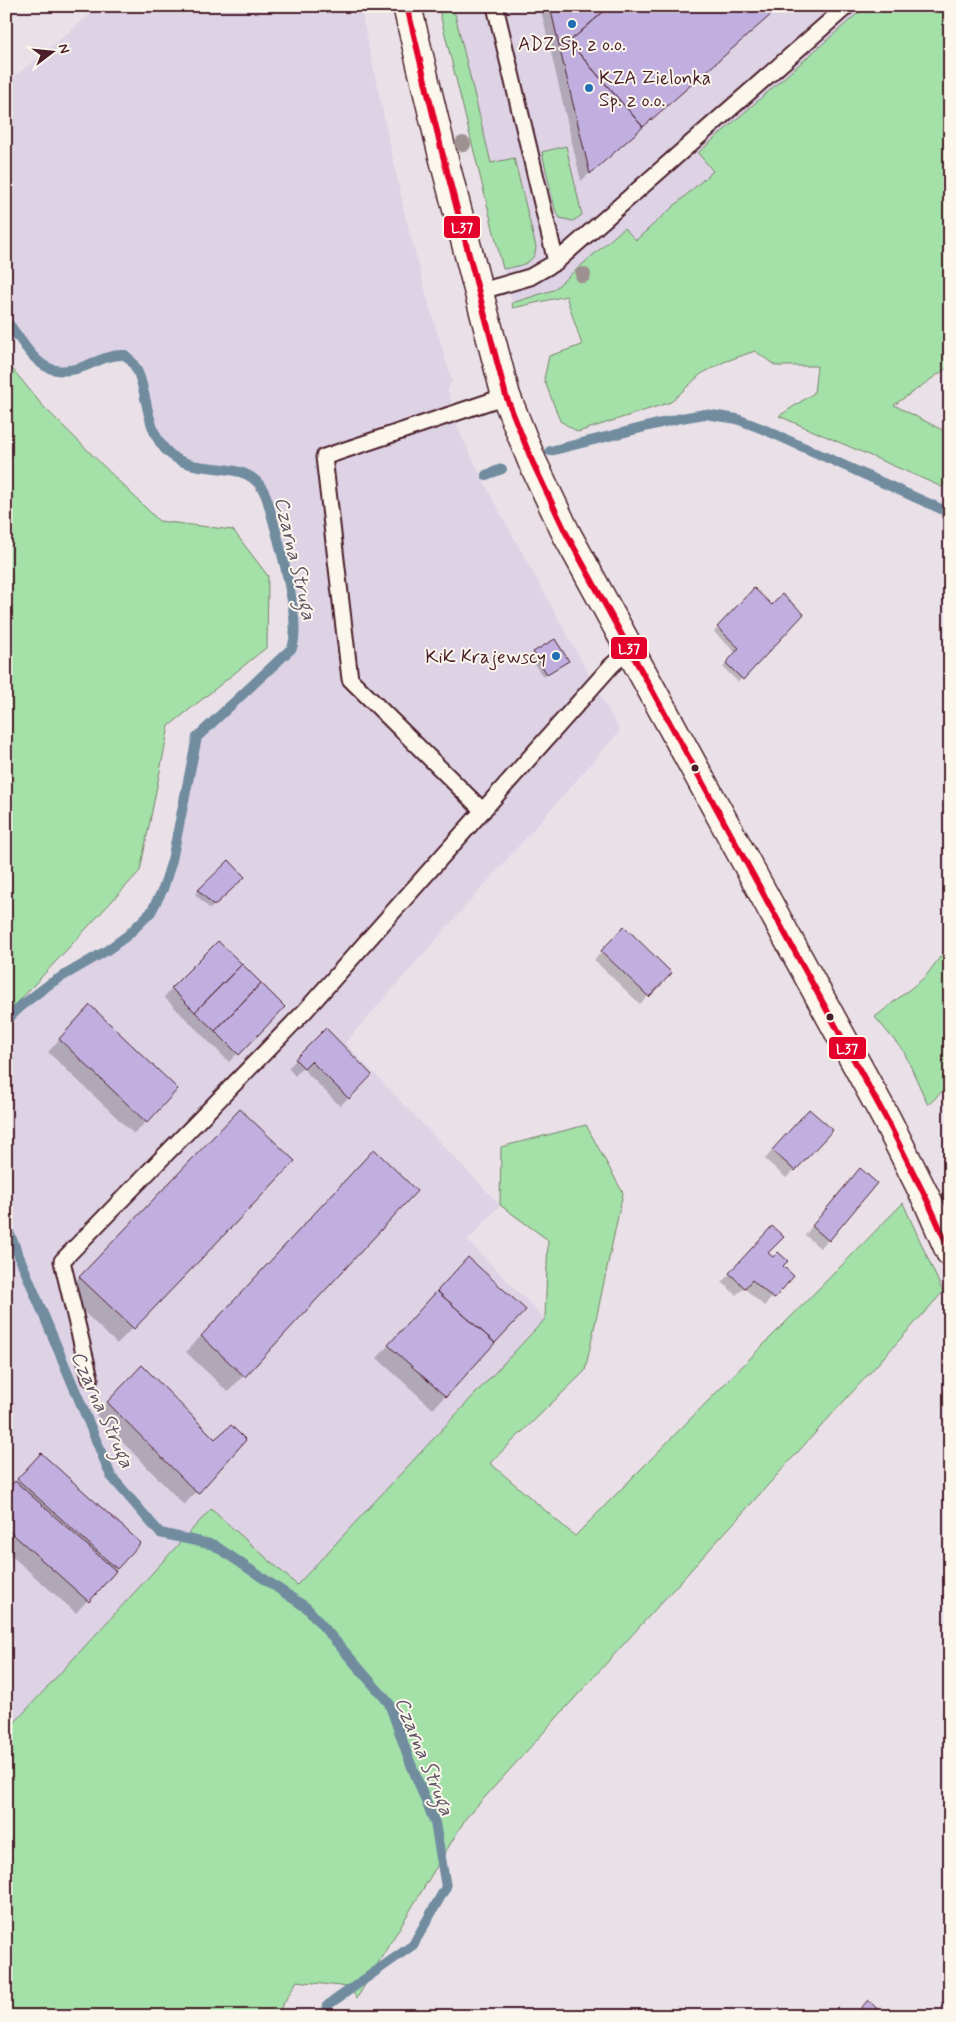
<svg xmlns="http://www.w3.org/2000/svg" width="956" height="2022" font-family="Mynerve,sans-serif">
<rect width="100%" height="100%" fill="#eae1e8"/>
<filter id="ink" filterUnits="userSpaceOnUse"><feTurbulence type="fractalNoise" baseFrequency=".02" numOctaves="2"/><feDisplacementMap in="SourceGraphic" scale="10" xChannelSelector="R" yChannelSelector="G"/><feConvolveMatrix kernelMatrix="1 2 1 2 8 2 1 2 1" color-interpolation-filters="sRGB"/></filter>
<g filter="url(#ink)">
<path fill="#ded2e5" d="M100,6H360L406,219L430,308L452,380L448,390L458,429L490,494L620,731L345,1043L500,1205L468,1241L545,1319L297,1586L211,1510L6,1732V1021L22,1005L51,983L106,951L128,935L151,912L163,889L172,860L197,737L292,648L295,639L290,593L280,551L264,489L256,480L244,473L230,469L193,466L180,462L169,453L155,434L144,398L140,374L135,364L125,355L110,356L69,371L50,370L42,365L35,358L6,320V84Z
M438,6H916L678,268L513,308Z"/>
<path fill="#a3e1a9" stroke="#76806a" d="M438,6H453L491,163L514,158L536,247C535,265 518,266 503,269Z
M866,6H950V366L894,405L950,434V477L942,487L779,416L814,393L817,366H776L755,351L724,362L701,374L671,402L578,432L560,421L544,379L549,356L582,345L566,296L513,308L512,303L553,290L624,228L636,240L713,171L698,153Z
M566,146L582,215L573,221L560,218L555,210L542,152Z
M6,361L42,405L159,521L233,530L268,576L267,647L169,726L140,871L6,1015Z
M950,944V1084L928,1105L904,1052L875,1017L925,977Z
M586,1125L623,1193L585,1371L490,1463L575,1536L903,1203L943,1292L466,1818L357,1998L348,1987L297,1981L276,2016H6V1732L211,1509L297,1585L545,1319L548,1240L500,1205L501,1147Z"/>
<path fill="#0003" d="M540,6H781L581,181Z
M754,589L772,606L802,614L738,682L723,667L736,653L714,632Z
M534,653L567,661L543,677L530,657Z
M229,862L243,877L210,909L195,894Z
M624,928L670,973L640,1004L594,960Z
M218,942L284,1007L229,1062L164,997Z
M78,1019L146,1122L134,1134L48,1052Z
M326,1030L371,1075L340,1106L302,1068L295,1076L288,1068Z
M801,1118L794,1170L786,1178L765,1159Z
M225,1127L293,1161L117,1344L64,1293Z
M359,1167L416,1191L228,1392L186,1352Z
M852,1178L828,1240L820,1248L805,1235Z
M764,1236L767,1253L792,1276L764,1306L744,1288L736,1295L722,1282Z
M425,1305L524,1310L433,1409L377,1358Z
M6,1337L11,1345L6,1350Z
M130,1379L215,1441L244,1440L184,1505L96,1415Z
M29,1467L139,1543L76,1613L6,1551V1492Z"/>
<g fill="none" stroke-linecap="round" stroke-linejoin="round">
<path stroke="#718c9f" stroke-width="10" d="M6,320C31,352 41,384 88,365C100,360 112,354 125,355C152,375 139,428 170,454C200,480 252,453 267,499C276,532 303,619 292,648L197,737L172,860L163,889L151,912L128,935L106,951L51,983L22,1005L6,1021
M550,451L681,418L705,414L737,419L763,429L950,513
M486,475L502,469
M6,1225L111,1476L160,1533L214,1545L307,1608L389,1703L410,1762L435,1823L446,1887L413,1945L328,2005L326,2016"/>
</g>
<path fill="#c1afdf" stroke="#4a1f2b" d="M550,6H610L560,50Z
M610,6H781L643,127L569,42Z
M569,42L643,127L590,174L560,50Z
M754,588L772,605L782,594L804,614L743,680L726,663L739,648L717,627Z
M555,639L569,661L547,674L533,652Z
M229,860L245,877L214,906L198,890Z
M624,926L672,973L649,997L601,951Z
M218,941L242,964L195,1012L171,988Z
M242,964L261,983L215,1031L195,1012Z
M261,983L285,1007L239,1055L215,1031Z
M90,1005L178,1089L147,1123L59,1039Z
M326,1028L372,1075L349,1099L311,1061L304,1068L295,1059Z
M240,1109L295,1161L134,1329L79,1277Z
M809,1109L833,1130L795,1171L772,1150Z
M374,1149L417,1191L245,1377L201,1336Z
M860,1168L877,1183L829,1241L812,1226Z
M772,1226L784,1237L768,1253L773,1257L778,1252L788,1261L783,1266L794,1276L774,1299L752,1280L745,1288L729,1273Z
M468,1257L526,1310L495,1343L437,1291Z
M437,1291L495,1343L446,1397L388,1345Z
M142,1365L215,1439L231,1425L246,1440L198,1494L107,1402Z
M41,1453L141,1543L117,1569L17,1479Z
M15,1481L116,1571L89,1602L6,1528V1491Z
M868,2000L885,2016H854Z"/>
<g fill="none" stroke-linecap="round" stroke-linejoin="round">
<defs>
<path id="service" d="M495,6L556,262L847,6
M478,292L530,277L556,262
M483,811L350,679L324,457L506,396
M90,1378L62,1261L305,1011L611,666L630,649"/>
<path id="tertiary" d="M407,6L442,152L506,396L532,461L566,533L887,1120L929,1204L950,1252"/>
</defs>
<use href="#service" stroke="#4a1f2b" stroke-width="19"/>
<use href="#tertiary" stroke="#4a1f2b" stroke-width="31"/>
<use href="#service" stroke="#fbf7ec" stroke-width="15"/>
<use href="#tertiary" stroke="#fbf7ec" stroke-width="28"/>
<defs>
<path id="bus-1" d="M407,6L442,152L506,396L532,461L566,533L887,1120L929,1204L950,1251"/>
</defs>
<use href="#bus-1" stroke="#fbf7ec" stroke-width="10"/>
<use href="#bus-1" stroke="#e4002b" stroke-width="6"/>
</g>
<g fill="#9e9191">
<circle cx="463" cy="144" r="8"/>
<circle cx="583" cy="275" r="8"/>
</g>
</g>
<g fill="#1f6fb2" stroke="#fbf7ec" stroke-width="2">
<circle cx="572" cy="24" r="5"/>
<circle cx="589" cy="88" r="5"/>
<circle cx="556" cy="656" r="5"/>
</g>
<g fill="#4a1f2b" stroke="#fbf7ec" stroke-width="2">
<circle cx="695" cy="768" r="4.5"/>
<circle cx="830" cy="1017" r="4.5"/>
</g>
<g text-anchor="middle" stroke-width="4" stroke-linejoin="round" paint-order="stroke">
<g font-size="19" fill="#4a1f2b" stroke="#fbf7ec">
<text x="572" y="50">ADZ Sp. z o.o.</text>
<text x="599" y="84" text-anchor="start">KZA Zielonka<tspan x="599" dy="22">Sp. z o.o.</tspan></text>
<text x="546" y="663" text-anchor="end">KiK Krajewscy</text>
</g>
<g font-size="20" font-style="italic" fill="#5e5565" stroke="#fbf7ec">
<text transform="translate(296 558) rotate(77)" y="7">Czarna Struga</text>
<text transform="translate(103 1409) rotate(66)" y="7">Czarna Struga</text>
<text transform="translate(425 1756) rotate(68)" y="7">Czarna Struga</text>
</g>
</g>
<g stroke="#fbf7ec" stroke-width="2">
<rect x="443" y="215" width="38" height="24" rx="5" fill="#e4002b"/>
<rect x="610" y="636" width="38" height="24" rx="5" fill="#e4002b"/>
<rect x="828" y="1036" width="39" height="24" rx="5" fill="#e4002b"/>
</g>
<g font-size="14" text-anchor="middle" font-weight="bold" fill="#fff">
<text x="462" y="232">L37</text>
<text x="629" y="653">L37</text>
<text x="847" y="1053">L37</text>
</g>
<rect width="956" height="2022" fill="none" stroke="#fbf7ec" stroke-width="25"/>
<rect x="12" y="12" width="931" height="1997" fill="none" stroke="#4a1f2b" stroke-width="2" filter="url(#ink)"/>
<g transform="translate(52 52) rotate(74)" stroke="#fbf7ec" stroke-width="4" paint-order="stroke">
<path d="M0-4L9 19L0 12L-9 19Z" fill="#4a1f2b"/>
<text y="-8" font-size="14" font-weight="bold" text-anchor="middle" fill="#4a1f2b">N</text>
</g>
</svg>
